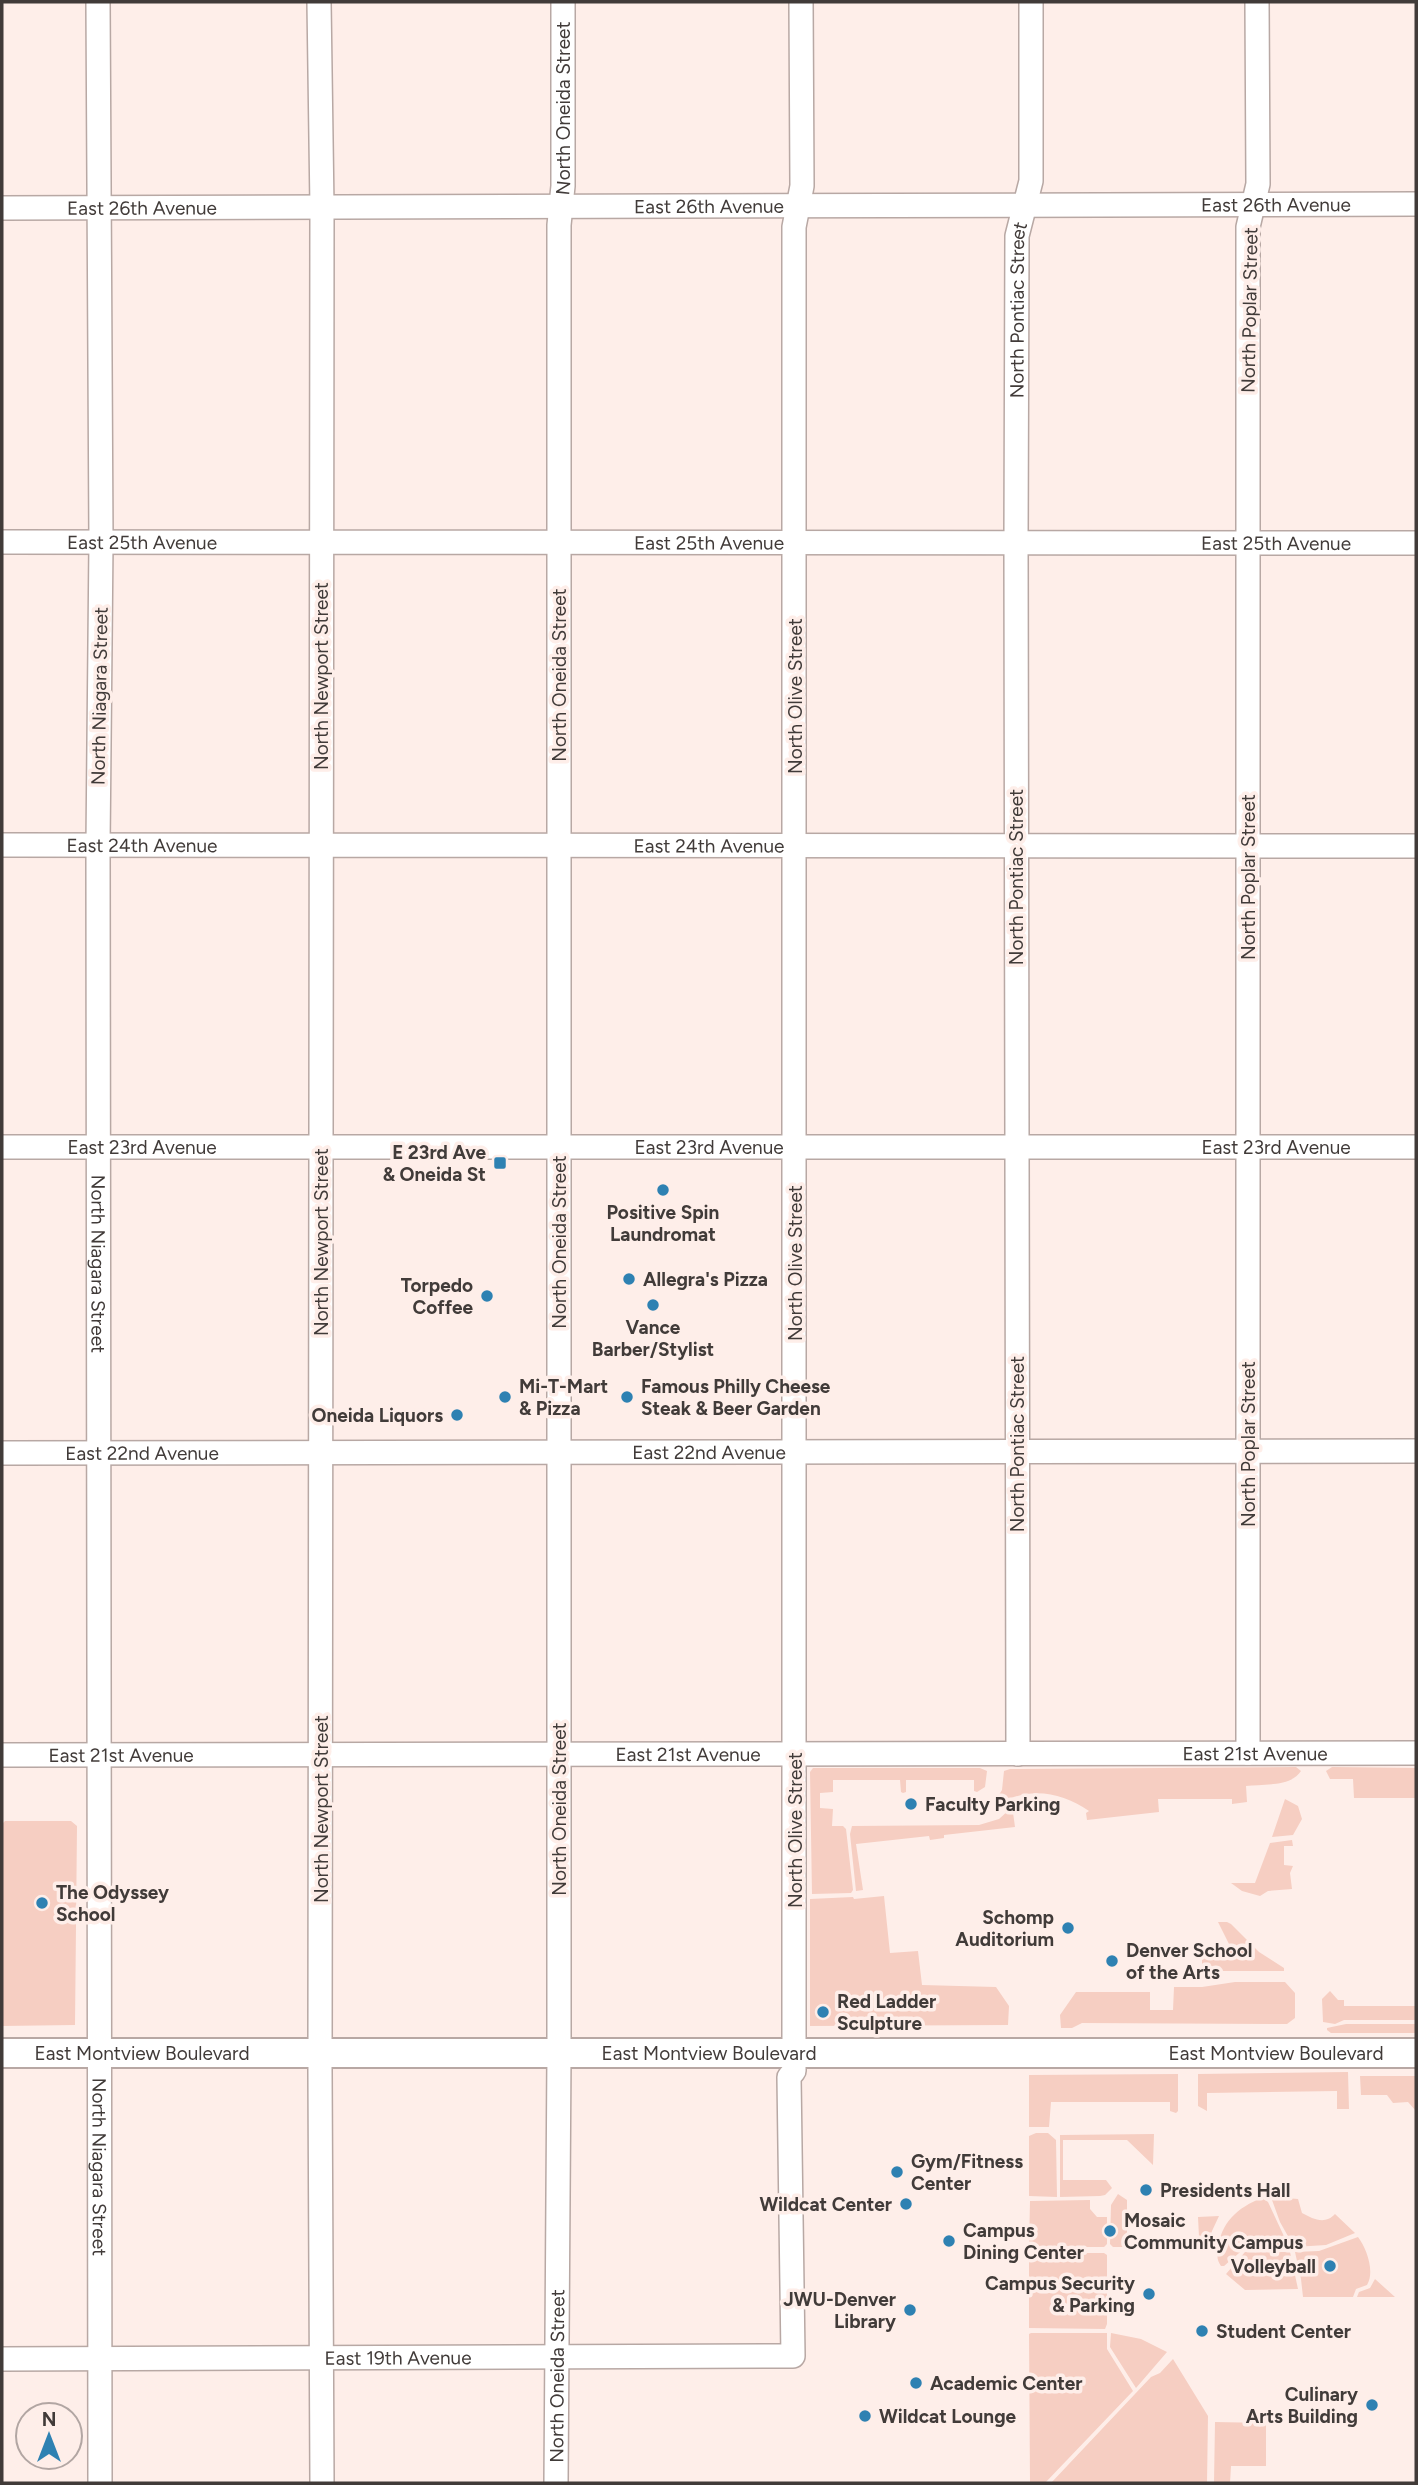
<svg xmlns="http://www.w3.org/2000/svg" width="1418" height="2485" font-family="Figtree,sans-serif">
<rect width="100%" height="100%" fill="#feeee9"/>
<path fill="#f6cec2" d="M1296,1767L1301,1771C1291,1787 1263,1784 1246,1786L1247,1802L1232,1804V1799H1158L1159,1812L1087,1820L1086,1813L1089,1811C1065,1795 1039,1788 1011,1798L1015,1827L944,1835V1838L930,1840L929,1836L856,1844L863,1890L856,1891L850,1834L852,1826L979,1825L999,1819L1009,1810L997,1798L1002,1790L1004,1771L1010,1769Z
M1332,1767L1416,1768V1798H1354L1353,1779H1330L1326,1771Z
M813,1768H980L987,1771L985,1787L977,1792L974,1791V1780H906V1792L903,1793L901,1792L900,1780H833V1792L820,1793V1808L833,1809L832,1826H843L846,1829L853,1890L851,1893L812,1894L810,1772Z
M1285,1799L1298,1806L1302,1819L1293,1835L1272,1837Z
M5,1821H71L77,1826L75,2025L2,2026V1824Z
M1292,1840L1293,1846H1284V1865L1293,1866L1290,1873L1292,1889L1268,1891L1260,1896L1242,1891L1231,1883H1255L1270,1843Z
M884,1896L890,1953L918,1951L922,1985L996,1987L1009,2006L1008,2025L810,2026V1899L853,1897L854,1899Z
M1218,1922H1227L1231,1924L1259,1952L1284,1968V1971H1202V1948H1231Z
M1235,1982H1285L1295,1993V2018L1287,2024L1082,2023L1072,2028H1061L1060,2015L1076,1992H1150V2010H1173L1174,1987H1202Z
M1330,1991L1338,2000H1344V2006H1416V2020H1344L1335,2024L1323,2022L1322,1999Z
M1346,2024H1416V2033H1331L1327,2030V2028Z
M1348,2072L1349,2109H1337V2091L1207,2093V2111L1198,2106V2074Z
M1178,2074V2111L1176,2113L1170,2111V2102H1051L1049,2127H1029V2075Z
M1360,2076H1416V2111L1408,2102L1393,2103L1387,2095H1361Z
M1036,2133H1048L1056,2140L1057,2197L1029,2196V2136Z
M1154,2134L1153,2165L1127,2140H1063V2180H1106L1112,2188L1105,2195L1100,2196L1060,2197V2135Z
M1118,2194L1127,2200V2247H1113L1110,2244L1111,2205Z
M1274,2197L1298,2199L1302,2213C1313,2219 1325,2225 1335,2214L1355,2233L1326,2245L1294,2247L1280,2222L1272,2200Z
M1262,2198L1268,2202L1289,2247H1246L1224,2266H1221C1217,2260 1217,2257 1218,2250C1220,2223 1238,2207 1262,2198Z
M1090,2200V2209L1097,2217H1107V2244L1104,2247H1029L1030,2201Z
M1219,2216L1212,2231L1208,2248L1203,2249L1199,2237L1198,2217Z
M1358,2237C1367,2249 1375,2272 1367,2285L1356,2289L1353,2297H1303L1301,2279L1295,2252L1319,2251Z
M1245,2252H1290L1298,2289L1245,2290L1226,2274Z
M1029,2253H1104L1107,2255V2324L1105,2329L1029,2328Z
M1375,2279L1395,2297H1357L1359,2292L1370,2288Z
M1031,2333H1107V2349L1133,2391L1045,2483H1030L1029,2334Z
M1111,2333L1141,2339L1167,2352L1136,2388L1110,2347Z
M1173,2359L1208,2416L1207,2483H1051L1151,2377L1160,2373Z
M1215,2422L1266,2423V2466H1231L1230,2483H1214Z"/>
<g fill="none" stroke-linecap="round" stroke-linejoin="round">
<defs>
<g id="minor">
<path id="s1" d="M98,2L101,542L98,845L100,2483"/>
<path d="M319,2L322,208L320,2072L322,2483"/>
<path id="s2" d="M2,208L1416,204"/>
<path id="s3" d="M2,542L1416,543"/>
<path id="s4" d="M2,845L1416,846"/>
<path id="s5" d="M2,1147H1416"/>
<path id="s6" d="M2,1453L1416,1451"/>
<path d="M1248,1753V227L1258,184L1257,2"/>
<path id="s7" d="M1018,1754L1016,543L1017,236L1031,181V2"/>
<path id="s8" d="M2,1755L1416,1753"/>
<path id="s9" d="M2,2359L793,2356L789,2077L794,2071V227L802,186L801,2"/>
<path id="s10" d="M556,2483L559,2054V225L563,186V2"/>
</g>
<g id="major">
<path id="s11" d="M2,2053H1416"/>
</g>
</defs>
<use href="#minor" stroke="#b8a8a4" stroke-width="26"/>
<use href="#major" stroke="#b8a8a4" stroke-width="32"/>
<use href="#minor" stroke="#fff" stroke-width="23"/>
<use href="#major" stroke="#fff" stroke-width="28"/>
</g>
<g fill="#2e81b2" stroke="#feeee9" stroke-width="2.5">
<rect x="493" y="1156" width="14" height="14" rx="3.5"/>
<circle cx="663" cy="1190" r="7"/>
<circle cx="629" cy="1279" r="7"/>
<circle cx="487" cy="1296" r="7"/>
<circle cx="653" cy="1305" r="7"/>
<circle cx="505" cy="1397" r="7"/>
<circle cx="627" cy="1397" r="7"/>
<circle cx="457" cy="1415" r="7"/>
<circle cx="911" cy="1804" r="7"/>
<circle cx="42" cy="1903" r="7"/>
<circle cx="1068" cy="1928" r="7"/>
<circle cx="1112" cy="1961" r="7"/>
<circle cx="823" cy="2012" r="7"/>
<circle cx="897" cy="2172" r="7"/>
<circle cx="1146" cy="2190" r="7"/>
<circle cx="906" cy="2204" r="7"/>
<circle cx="1110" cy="2231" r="7"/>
<circle cx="949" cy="2241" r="7"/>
<circle cx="1330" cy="2266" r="7"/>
<circle cx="1149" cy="2294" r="7"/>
<circle cx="910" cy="2310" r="7"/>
<circle cx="1202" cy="2331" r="7"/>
<circle cx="916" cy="2383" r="7"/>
<circle cx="1372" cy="2405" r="7"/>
<circle cx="865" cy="2416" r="7"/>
</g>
<g text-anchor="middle" stroke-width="7" stroke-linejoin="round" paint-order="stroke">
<g font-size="19" fill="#413b39" stroke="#feeee9">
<text dy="7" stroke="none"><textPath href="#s10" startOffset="2375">North Oneida Street</textPath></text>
<text dy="7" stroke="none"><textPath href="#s2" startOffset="1274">East 26th Avenue</textPath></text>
<text dy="7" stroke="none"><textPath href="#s2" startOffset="707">East 26th Avenue</textPath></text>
<text dy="7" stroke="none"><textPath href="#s2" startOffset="140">East 26th Avenue</textPath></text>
<text dy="7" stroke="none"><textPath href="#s7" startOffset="1444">North Pontiac Street</textPath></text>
<text transform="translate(1249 310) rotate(-89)" y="7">North Poplar Street</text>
<text dy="7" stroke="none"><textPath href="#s3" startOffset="140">East 25th Avenue</textPath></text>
<text dy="7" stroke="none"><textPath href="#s3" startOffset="707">East 25th Avenue</textPath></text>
<text dy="7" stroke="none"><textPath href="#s3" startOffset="1274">East 25th Avenue</textPath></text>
<text transform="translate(559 675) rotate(-90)" y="7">North Oneida Street</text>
<text transform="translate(321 676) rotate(-90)" y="7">North Newport Street</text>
<text transform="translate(99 696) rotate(-89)" y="7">North Niagara Street</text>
<text transform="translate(795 696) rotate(-90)" y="7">North Olive Street</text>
<text dy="7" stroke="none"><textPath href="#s4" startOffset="140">East 24th Avenue</textPath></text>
<text dy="7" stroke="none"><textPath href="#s4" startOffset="707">East 24th Avenue</textPath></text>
<text transform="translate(1016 877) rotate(-90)" y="7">North Pontiac Street</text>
<text transform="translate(1248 877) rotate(-90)" y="7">North Poplar Street</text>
<text dy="7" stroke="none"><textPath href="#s5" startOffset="140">East 23rd Avenue</textPath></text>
<text dy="7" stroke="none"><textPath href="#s5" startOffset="707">East 23rd Avenue</textPath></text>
<text dy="7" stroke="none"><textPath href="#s5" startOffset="1274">East 23rd Avenue</textPath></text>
<text transform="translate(321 1242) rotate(-90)" y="7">North Newport Street</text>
<text transform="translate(559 1242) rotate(-90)" y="7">North Oneida Street</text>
<text dy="7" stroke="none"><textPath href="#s1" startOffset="1262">North Niagara Street</textPath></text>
<text transform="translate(795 1263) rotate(-90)" y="7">North Olive Street</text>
<text transform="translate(1017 1444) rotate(-90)" y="7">North Pontiac Street</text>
<text transform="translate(1248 1444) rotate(-90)" y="7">North Poplar Street</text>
<text dy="7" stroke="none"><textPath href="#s6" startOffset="707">East 22nd Avenue</textPath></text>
<text dy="7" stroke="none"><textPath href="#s6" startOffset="140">East 22nd Avenue</textPath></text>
<text dy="7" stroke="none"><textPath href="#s8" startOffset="1253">East 21st Avenue</textPath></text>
<text dy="7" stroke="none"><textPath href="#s8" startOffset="686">East 21st Avenue</textPath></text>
<text dy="7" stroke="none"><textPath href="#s8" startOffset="119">East 21st Avenue</textPath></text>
<text transform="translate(321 1809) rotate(-90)" y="7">North Newport Street</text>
<text transform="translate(559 1809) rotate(-90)" y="7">North Oneida Street</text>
<text transform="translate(795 1830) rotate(-90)" y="7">North Olive Street</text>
<text dy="7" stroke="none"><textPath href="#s11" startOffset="140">East Montview Boulevard</textPath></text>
<text dy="7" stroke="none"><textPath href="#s11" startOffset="1274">East Montview Boulevard</textPath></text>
<text dy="7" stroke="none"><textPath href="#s11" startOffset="707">East Montview Boulevard</textPath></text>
<text dy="7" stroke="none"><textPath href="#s1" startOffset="2165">North Niagara Street</textPath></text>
<text dy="7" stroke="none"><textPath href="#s9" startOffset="396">East 19th Avenue</textPath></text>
<text dy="7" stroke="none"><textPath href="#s10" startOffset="107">North Oneida Street</textPath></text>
</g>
<g font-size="19" font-weight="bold" fill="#413b39" stroke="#feeee9" text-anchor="start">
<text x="486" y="1159" text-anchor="end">E 23rd Ave<tspan x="486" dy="22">&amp; Oneida St</tspan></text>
<text x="663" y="1219" text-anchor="middle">Positive Spin<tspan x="663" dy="22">Laundromat</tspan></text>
<text x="643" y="1286">Allegra's Pizza</text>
<text x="473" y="1292" text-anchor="end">Torpedo<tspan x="473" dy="22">Coffee</tspan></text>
<text x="653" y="1334" text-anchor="middle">Vance<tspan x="653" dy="22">Barber/Stylist</tspan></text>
<text x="519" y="1393">Mi-T-Mart<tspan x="519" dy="22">&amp; Pizza</tspan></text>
<text x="641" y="1393">Famous Philly Cheese<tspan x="641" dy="22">Steak &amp; Beer Garden</tspan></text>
<text x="443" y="1422" text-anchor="end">Oneida Liquors</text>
<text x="925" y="1811">Faculty Parking</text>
<text x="56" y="1899">The Odyssey<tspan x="56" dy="22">School</tspan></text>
<text x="1054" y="1924" text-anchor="end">Schomp<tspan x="1054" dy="22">Auditorium</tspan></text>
<text x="1126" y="1957">Denver School<tspan x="1126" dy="22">of the Arts</tspan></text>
<text x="837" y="2008">Red Ladder<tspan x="837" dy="22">Sculpture</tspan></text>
<text x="911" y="2168">Gym/Fitness<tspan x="911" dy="22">Center</tspan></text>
<text x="1160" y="2197">Presidents Hall</text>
<text x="892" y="2211" text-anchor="end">Wildcat Center</text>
<text x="1124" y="2227">Mosaic<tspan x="1124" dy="22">Community Campus</tspan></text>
<text x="963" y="2237">Campus<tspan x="963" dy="22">Dining Center</tspan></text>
<text x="1316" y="2273" text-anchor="end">Volleyball</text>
<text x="1135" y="2290" text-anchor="end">Campus Security<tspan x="1135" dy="22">&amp; Parking</tspan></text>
<text x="896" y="2306" text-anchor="end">JWU-Denver<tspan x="896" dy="22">Library</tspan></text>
<text x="1216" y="2338">Student Center</text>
<text x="930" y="2390">Academic Center</text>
<text x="1358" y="2401" text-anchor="end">Culinary<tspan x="1358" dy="22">Arts Building</tspan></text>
<text x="879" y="2423">Wildcat Lounge</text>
</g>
</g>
<rect width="1418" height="2485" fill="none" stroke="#413b39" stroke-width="7"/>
<g transform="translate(49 2436)"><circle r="33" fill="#feeee9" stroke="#b2a6a3" stroke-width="2"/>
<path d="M0-5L12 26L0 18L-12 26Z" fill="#2e81b2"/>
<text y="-10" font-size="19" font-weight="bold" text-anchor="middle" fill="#413b39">N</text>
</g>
</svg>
